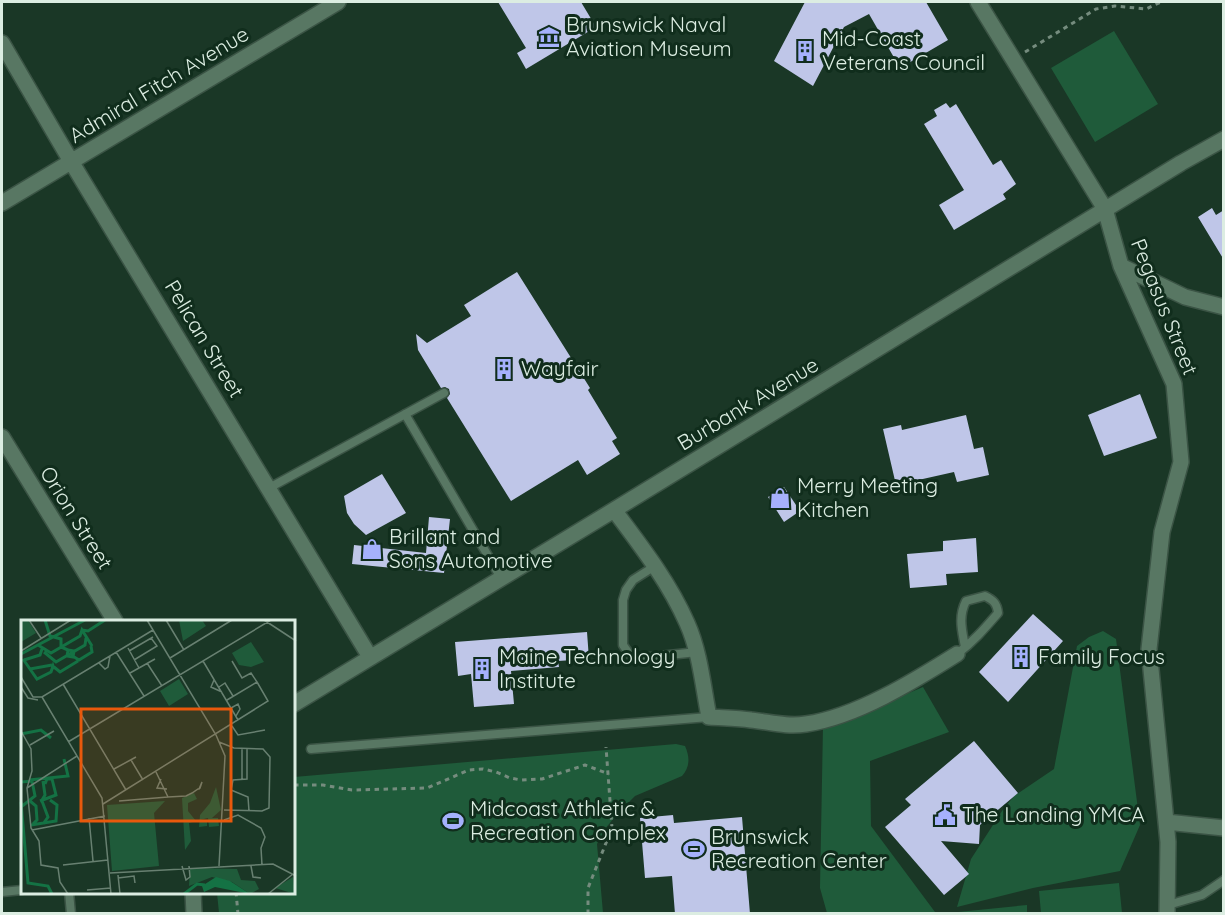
<svg xmlns="http://www.w3.org/2000/svg" width="1225" height="915" font-family="Quicksand,sans-serif">
<rect width="100%" height="100%" fill="#1a3726"/>
<path fill="#1f5b3a" d="M1114,31L1158,104L1095,142L1051,68Z
M1103,631L1116,639L1140,825L1120,871L1033,888L957,907L971,859L1002,811L1014,796L1054,769L1077,646L1089,637Z
M923,687L949,732L870,761L871,826L935,912L827,913L820,888L823,726L890,701Z
M676,744L685,746C690,757 690,767 682,776L635,796L618,813L605,829L597,844L603,913H219L217,893L294,892V777Z
M1119,883L1122,913H1041L1039,891Z
M1027,905V913H958V912Z"/>
<path fill="#bfc6e8" d="M498,2H581L596,27L526,69L517,53L526,48Z
M805,2H926L948,40L900,68L869,14L844,27L813,86L774,61Z
M946,103L950,108L956,104L993,165L1001,160L1016,184L1003,194L1006,199L954,230L939,205L964,190L924,124L937,116L934,110Z
M1212,208L1216,215L1224,210V260L1198,217Z
M517,272L590,388L588,390L617,438L612,441L620,454L587,475L578,460L511,501L447,398L450,394L449,389L445,387L441,388L418,350L416,334L427,343L471,316L464,305Z
M1140,394L1157,438L1104,456L1088,415Z
M966,415L974,449L983,447L989,475L957,482L954,472L896,485L883,429L901,425L902,430Z
M382,474L406,513L366,535L354,524L347,513L344,496Z
M784,487L800,511L784,522L768,497Z
M429,517L450,519L444,573L352,564L354,545L426,553Z
M976,538L978,572L946,574L947,585L910,588L907,554L943,551V541Z
M1033,614L1063,641L1008,702L979,672Z
M587,632L589,659L558,661L559,667L511,671L514,704L474,707L471,674L458,676L455,642Z
M974,741L1018,793L980,825L979,844L941,841L969,874L944,895L885,827L911,805L905,799Z
M673,815L674,823L742,817L750,914H675L672,876L645,878L640,818Z"/>
<g fill="none" stroke-linecap="round" stroke-linejoin="round">
<defs>
<path id="service" d="M405,414L501,578
M269,488L444,393
M655,566L633,580L626,590L623,600V645L630,655L641,658L697,652
M957,654C973,642 985,628 998,613C997,603 993,600 985,596L966,601C958,617 962,630 965,647
M311,749L709,717
M2,892L22,890
M69,892L71,914
M1168,905L1202,895L1224,880"/>
<path id="minor" d="M978,2L1105,209L1121,266L1174,384L1181,462L1162,532L1149,649L1168,842L1167,914
M2,43L72,163L370,657
M2,203L338,2
M1121,266L1185,297L1224,307
M2,437L115,621
M614,510C641,546 669,582 687,623C700,652 703,686 709,717C723,718 737,718 751,720C770,722 786,727 806,724C856,717 914,681 957,654
M294,704L614,510L1181,163L1224,139
M1166,822L1224,828
M193,892L194,914"/>
</defs>
<use href="#service" stroke="#3b5445" stroke-width="11"/>
<use href="#minor" stroke="#3b5445" stroke-width="18"/>
<path stroke="#758c7e" stroke-width="3" stroke-dasharray="4.5 4.5" stroke-linecap="butt" d="M1025,52L1096,9L1115,6L1146,9L1161,2
M294,785H323L352,790L427,788L469,770L483,769L496,772L510,778L521,780L542,779L585,765L609,774
M236,892L238,914
M588,914V888L612,828L606,747"/>
<use href="#service" stroke="#587763" stroke-width="8"/>
<use href="#minor" stroke="#587763" stroke-width="15"/>
</g>
<defs>
<symbol id="museum-bare" viewBox="-9 -9 18 18"><path d="M0-6L6-3V-2H-6V-3ZM-5-1h2V3h-2ZM-1-1h2V3h-2ZM3-1h2V3H3ZM-6 4H6V6H-6Z" fill="#a5b1fc" stroke="#102d1c" stroke-width="2.5" paint-order="stroke"/></symbol>
<symbol id="building-bare" viewBox="-9 -9 18 18"><path d="M-4-6H4V6H1V3H-1V6H-4ZM-2.5-4.3h1.7v1.8h-1.7ZM.8-4.3h1.7v1.8H.8ZM-2.5-1h1.7V.8h-1.7ZM.8-1h1.7V.8H.8Z" fill="#a5b1fc" stroke="#102d1c" stroke-width="2.5" paint-order="stroke"/></symbol>
<symbol id="shop-bare" viewBox="-9 -9 18 18"><path d="M-5-2.5h2.3a2.7 3.5 0 0 1 5.4 0H5L5.5 6h-11ZM-1.5-2.5h3a1.5 2.3 0 0 0-3 0Z" fill="#a5b1fc" stroke="#102d1c" stroke-width="2.5" paint-order="stroke"/></symbol>
<symbol id="civic-bare" viewBox="-9 -9 18 18"><path d="M-.6-6.5H3V-4.5H.6V-3L4-1V1h2V6H-6V1h2V-1L-.6-3ZM-1.2 2.5V6h2.4V2.5Z" fill="#a5b1fc" stroke="#102d1c" stroke-width="2.5" paint-order="stroke"/></symbol>
<symbol id="stadium-bare" viewBox="-9 -9 18 18"><path d="M0-5a6.5 5 0 1 0 0 10a6.5 5 0 1 0 0-10ZM-3.5-1.8h7v3.6h-7Z" fill="#a5b1fc" stroke="#102d1c" stroke-width="2.5" paint-order="stroke"/></symbol>
</defs>
<g fill-rule="evenodd">
<use href="#museum-bare" x="534" y="22" width="30" height="30"/>
<use href="#building-bare" x="790" y="36" width="30" height="30"/>
<use href="#building-bare" x="489" y="354" width="30" height="30"/>
<use href="#shop-bare" x="765" y="483" width="30" height="30"/>
<use href="#shop-bare" x="357" y="534" width="30" height="30"/>
<use href="#building-bare" x="1006" y="642" width="30" height="30"/>
<use href="#building-bare" x="467" y="654" width="30" height="30"/>
<use href="#civic-bare" x="930" y="800" width="30" height="30"/>
<use href="#stadium-bare" x="438" y="806" width="30" height="30"/>
<use href="#stadium-bare" x="679" y="834" width="30" height="30"/>
</g>
<g text-anchor="middle" stroke-width="6" stroke-linejoin="round" paint-order="stroke">
<g font-size="21" fill="#dcede2" stroke="#102d1c" text-anchor="start">
<text x="566" y="32">Brunswick Naval<tspan x="566" dy="24">Aviation Museum</tspan></text>
<text x="822" y="46">Mid-Coast<tspan x="822" dy="24">Veterans Council</tspan></text>
<text x="521" y="376">Wayfair</text>
<text x="797" y="493">Merry Meeting<tspan x="797" dy="24">Kitchen</tspan></text>
<text x="389" y="544">Brillant and<tspan x="389" dy="24">Sons Automotive</tspan></text>
<text x="499" y="664">Maine Technology<tspan x="499" dy="24">Institute</tspan></text>
<text x="1038" y="664">Family Focus</text>
<text x="470" y="816">Midcoast Athletic &amp;<tspan x="470" dy="24">Recreation Complex</tspan></text>
<text x="962" y="822">The Landing YMCA</text>
<text x="711" y="844">Brunswick<tspan x="711" dy="24">Recreation Center</tspan></text>
</g>
<g font-size="21" fill="#dcede2" stroke="#102d1c">
<text transform="translate(159 85) rotate(-31)" y="7">Admiral Fitch Avenue</text>
<text transform="translate(1164 307) rotate(68)" y="7">Pegasus Street</text>
<text transform="translate(204 339) rotate(59)" y="7">Pelican Street</text>
<text transform="translate(748 404) rotate(-31)" y="7">Burbank Avenue</text>
<text transform="translate(76 518) rotate(58)" y="7">Orion Street</text>
</g>
</g>
<g transform="translate(21 620)">
<rect width="274" height="274" fill="#1a3726"/>
<path d="M0,0H7L15,13L0,22ZM158,0H181L185,6L162,21ZM230,22L243,42L230,47L218,45L211,33ZM158,59L167,74L148,86L139,71ZM195,167L200,190L191,198H197L198,206L188,207L187,198L179,200H186V206L178,207L179,195L189,183ZM173,173L176,179L167,183V191L175,201L168,203L170,221L164,230L161,178ZM144,181L133,193L138,246L91,251L86,185ZM169,248L216,249L220,260L234,261L238,269L229,274L211,262L191,257L168,266ZM272,257L274,274L254,268Z" fill="#1f5b3a"/>
<path d="M195,257L209,261L229,274L194,267L183,272L181,266Z" fill="#147244"/>
<path fill="none" stroke="#147244" stroke-width="3" d="M24,0L29,16L40,19V27L47,30L46,36L52,37L53,31L47,30M61,10L67,11L84,0M17,25L30,33L59,16L61,10L71,26M23,32L35,42L64,25L65,18M0,34L64,0M50,35L58,40L71,32L70,26M2,39L16,59L30,52L32,46L33,49M3,40L19,35L21,29M33,47L39,52L57,41M9,49L31,45M0,114L20,110L30,118M8,160L47,156L43,139M0,162L11,161L14,176L0,187M21,180L24,175L22,161M9,181L15,186L16,200L12,204M19,181L35,175L31,159H26L24,164M21,181L27,197L22,204M0,182L7,263L27,266L31,274M10,205L35,201L36,185L29,180M163,274L176,264L184,265"/>
<path fill="none" stroke="#688071" stroke-width="1.5" d="M8,0L20,18M126,0L195,115L204,136L198,246M145,0L163,30M243,0L275,21M107,28L118,48M0,31L50,0M108,31L132,17M95,32L123,76M149,38L211,0M113,40L136,26L130,18M182,41L217,100M78,43L84,49L87,47L89,36M126,43L141,66M109,53L134,39M0,57L12,77H21L132,10M193,60L190,67L201,72M42,64L105,170M0,67L7,78L17,80M198,67L204,63L212,76M21,77L81,178L90,274M206,80L236,62L230,53L221,58L211,41M210,88L217,84L219,89L215,96M211,106L217,115L244,110M0,111L10,129L11,151L6,168L10,208L18,221L20,245L37,248L39,262L47,274M47,122L250,0M198,122L213,128L242,129L249,137L248,188L241,191L203,190M9,125L33,111M226,128V159L212,160L210,170L227,177L228,191M110,140L122,160M93,149L115,137M135,152L147,177L165,176L171,173L177,169H178L179,168L181,162L178,169M140,159L136,168L146,169M221,159V128M6,168L56,136M98,181L147,177M82,184L247,81L236,62M68,198L72,241M203,200L217,195L240,208L244,217L240,228L241,245M11,210L84,196M42,245L87,240M161,246L165,260L169,257L168,246M230,246L232,257L240,258M89,253L252,244L275,256M97,255L99,274M97,258L113,256L114,263M66,270L90,268M247,274L272,254"/>
<path fill="#e8590c" fill-opacity="0.15" stroke="#e8590c" stroke-width="3" d="M60,89H210V201H60Z"/>
<rect width="274" height="274" fill="none" stroke="#dcede2" stroke-width="3"/>
</g>
<rect width="1225" height="915" fill="none" stroke="#dcede2" stroke-width="6"/>
</svg>
